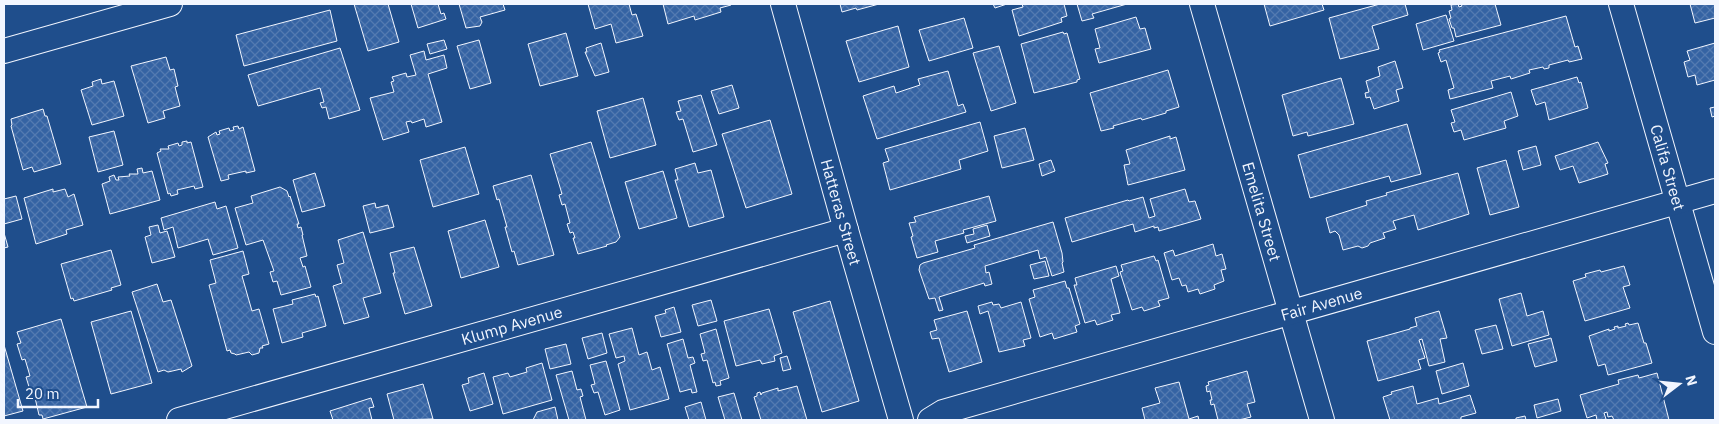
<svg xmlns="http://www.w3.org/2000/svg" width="1719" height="424" font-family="'IBM Plex Sans',sans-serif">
<defs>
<pattern id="building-cross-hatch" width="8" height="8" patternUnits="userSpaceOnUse" patternTransform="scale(1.25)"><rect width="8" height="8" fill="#3563a3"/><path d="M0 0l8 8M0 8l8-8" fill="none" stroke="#537ab1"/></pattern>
</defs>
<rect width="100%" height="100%" fill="#1f4e8c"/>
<path fill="url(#building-cross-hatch)" stroke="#f2f6ff" d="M354,4H388L399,42L368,51Z
M411,4H438L441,14L444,13L446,19L418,28Z
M459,4H503L505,10L480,17L482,22L480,26L466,28Z
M588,4H629L632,15L636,14L643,36L616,43L611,24L595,29Z
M663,4H730L731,5L720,8L721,12L695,20L694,16L668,24Z
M840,4H879L857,10L856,8L842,12Z
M993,4H1007L995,8Z
M1022,4H1064L1067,16L1061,18L1062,22L1019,36L1012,10L1023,7Z
M1077,4H1127L1092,14L1094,18L1082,21Z
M1264,4H1322L1324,10L1270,26Z
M1380,4H1405L1408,15L1372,26L1379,49L1340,59L1329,18Z
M1458,4L1459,7L1462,6L1461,4H1495L1501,25L1456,37L1454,28H1452L1449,19L1451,18L1449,11L1452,10L1451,5Z
M1690,4H1715V18L1695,23Z
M330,10L337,41L244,66L236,35Z
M1446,15L1454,41L1423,50L1416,24Z
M1566,16L1575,47L1578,46L1582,59L1569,62L1568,60L1549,65V68L1544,69L1543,67L1529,70L1530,73L1511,79L1510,76L1491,81L1493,88L1450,99L1448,90L1454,88L1446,60L1441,62L1438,53L1440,52L1439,50Z
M1136,17L1140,29L1145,28L1151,49L1099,63L1095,49L1100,48L1095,29Z
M964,18L973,48L929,61L919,30Z
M898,26L909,67L859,82L846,41Z
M1063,32L1064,34L1067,33L1080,79L1077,80V82L1034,93L1021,44Z
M566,33L578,76L540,86L528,44Z
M444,40L447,49L430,54L427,44Z
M479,40L491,83L470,89L457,46Z
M601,43L609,72L595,76L585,52H587L586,48Z
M1715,43V80L1697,85L1695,75L1688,77L1684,62L1690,60L1687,51Z
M999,46L1016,103L991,111L973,53Z
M340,48L360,110L329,119L326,107L322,108L320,103L324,102L320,88L258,106L248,75Z
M424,51L426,60L444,55L447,68L428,74L442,122L426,127L424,119L412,123L411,121L406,122L409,132L383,140L370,98L394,92L391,82L394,81L392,77L406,73L407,77L416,75L410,55Z
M166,57L170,70L174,69L178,86L175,87L180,106L163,111L165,118L148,123L131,66Z
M1395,61L1403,88L1396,90L1399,101L1374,109L1370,97L1366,98L1365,93L1369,92L1366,81L1380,76L1378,67Z
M1168,70L1179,107L1166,111V113L1142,120L1141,118L1113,126L1114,128L1101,131L1090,93Z
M948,71L958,106L963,104L966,112L877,139L863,96L894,86L896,93L920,85L918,79Z
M1577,77L1579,83L1581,82L1588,108L1549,120L1545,102L1536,105L1531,90Z
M1341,78L1354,124L1308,136L1307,132L1293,136L1282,95Z
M101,79L102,84L114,81L124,116L92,125L81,90L93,86L92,82Z
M732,85L739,108L719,114L711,91Z
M1511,92L1518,116L1504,121L1506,128L1464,140L1461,130L1454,132L1451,123L1455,122L1451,110Z
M701,95L717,145L693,152L683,119L679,120L676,112L681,111L678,101Z
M643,98L656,145L610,158L597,111Z
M1715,107V116L1712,117L1710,108Z
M43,109L45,116H47L61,164L34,172L32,167L23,170L11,126L12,125L11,119Z
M770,120L792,194L746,208L722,134Z
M980,122L988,151L959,160L961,169L890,190L883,163L889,161L885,149Z
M1407,124L1421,174L1391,182L1389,176L1310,198L1298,155Z
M238,126L239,129L243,127L255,171L246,173V171L228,175L229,179L221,181L208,137L216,132L217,135L220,134L219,131L229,128L230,131L234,130L233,127Z
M1025,128L1034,160L1002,168L994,136Z
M114,131L123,165L98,172L89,137Z
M1170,136V139L1176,137L1185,170L1128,185L1124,165L1130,164L1126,150Z
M187,141V143L191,142L203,187L195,189L194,186L177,190L178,194L171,196L170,193L168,194L157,153L161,151L160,149H169L168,146L178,143L179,146L182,145V142Z
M591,142L620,237L616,242L606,245L607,246L578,254L573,238H575L573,232L570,233L567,224L570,223L565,204L562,205L559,195L562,194L550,154Z
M1598,142L1608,163L1605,164L1608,174L1579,183L1573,166L1560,170L1555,156Z
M1536,146L1541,165L1523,170L1518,151Z
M465,147L479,194L433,207L420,160Z
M1051,160L1055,171L1042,176L1039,164Z
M1506,160L1519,207L1490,215L1477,168Z
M695,163L698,173L711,170L724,217L689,227L675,180H678L675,169Z
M142,168L143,173L152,171L160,200L110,214L102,184L110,181L109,177L114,175L116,180H119L118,177L130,176L129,174H138L137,169Z
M663,171L677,218L639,229L625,182Z
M315,173L325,206L302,212L293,180Z
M1458,173L1469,214L1418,230L1414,215L1393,221L1396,229L1383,233L1385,238L1370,243L1368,246L1362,248L1358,246L1343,250L1339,235L1335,231L1330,233L1326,218L1367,205L1366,201L1387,195L1386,193Z
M531,175L554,255L518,265L514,251L512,252L505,227H507L499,199L497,200L493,186Z
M280,187L287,191L289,197L290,196L299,224H297L298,228L301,227L303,235H302L307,256L300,258L303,267L305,266L311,287L281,295L277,281L273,282L270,272L274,271L263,240L246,245L235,208L253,203L251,196Z
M53,189V192L65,189L68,197L74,194L83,225L66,230L67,234L36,244L24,198Z
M1185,189L1189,202L1195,201L1201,219L1159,231L1158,227L1154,228V226L1135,232L1133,224L1072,242L1065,218L1128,200L1129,201L1143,197L1149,218L1155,216L1150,199Z
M16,196L22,219L4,224V199Z
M989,196L996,221L963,230L964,233L935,241L938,252L917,258L911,237L913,236L909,223L916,222L914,217Z
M215,202L217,209L226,206L238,248L213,255L208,239L178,248L173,227L164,230L161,218Z
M375,203L376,208L388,205L394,227L370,233L363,206Z
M485,220L499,267L461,278L448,231Z
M1053,222L1062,253L1063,262L1062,263L1064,272L1052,276L1046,257L1040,259L1038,250L985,266L986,273L989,272L992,284L985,286L984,283L939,297L943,310L939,311L935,298L929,299L919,270L920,265L923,263L975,248L974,245Z
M158,225L160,233L167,231L175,257L152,263L145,237L151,235L149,227Z
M987,225L990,236L967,243L965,236L974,234L973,229Z
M363,232L381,293L363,298L369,317L344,324L333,286L342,283L337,265L344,263L338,240Z
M4,233L8,247L4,248Z
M1213,244L1216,256L1222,254L1226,269L1221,270L1224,281L1214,285L1215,289L1200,294L1198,289L1188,292L1186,285L1182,286L1179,278L1172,280L1164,253L1173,250L1175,256Z
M414,247L432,306L405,314L393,273H395L390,253Z
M111,250L121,285L111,288L112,290L74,301L73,298L71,299L61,264Z
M243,251L249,274L242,276L252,311L259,309L269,344L262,346L263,348H260L259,353L252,355L249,352L236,355L235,354L231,353L230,350L227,351L209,285L216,283L210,260Z
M1154,256L1156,261L1158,260L1169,298L1158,301L1160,306L1144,311L1142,307L1132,310L1120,272L1123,271L1121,265Z
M1045,261L1049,276L1034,279L1030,265Z
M1116,266L1119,276L1111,279L1120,313L1111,315L1113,320L1097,325L1095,320L1085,323L1074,285H1077L1075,278Z
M1624,266L1630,285L1623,287L1630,308L1585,321L1573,281L1586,277L1585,274L1600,270L1601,272Z
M1065,281L1067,288H1069L1080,324L1075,326L1077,332L1054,339L1052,333L1040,337L1029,299L1035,297L1033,290Z
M157,284L163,302L171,300L192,366L182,372L181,369L168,372L164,370L158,372L132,292Z
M1521,293L1527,316L1543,311L1549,335L1512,346L1499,299Z
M315,294L316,297L318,296L326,326L302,333L303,337L282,343L273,309L293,304L292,300Z
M711,300L717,321L698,326L692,305Z
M830,301L859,401L822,412L793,312Z
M992,302L993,305L999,304L1001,308L1021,302L1031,338L1023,340L1025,346L999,352L988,311L980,314L978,306Z
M674,307L681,332L661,337L655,316L666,313L665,310Z
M769,309L782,353L774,356L775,361L762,364L760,360L736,366L724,321Z
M131,311L152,383L111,394L91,322Z
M967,311L982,362L949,372L939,338L932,339L930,332L937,330L934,320Z
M1439,311L1447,338L1440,339L1445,362L1429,366L1422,339L1419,340L1425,358L1418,360L1421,369L1378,381L1367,341L1410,329V328L1417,326L1415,318Z
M61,319L87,407L43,419L42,415H39L33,389L30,390L26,377L30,376L25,359L22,360L17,344L21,343L17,332Z
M1628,323L1629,325L1638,323L1644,343H1646L1652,363L1608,375L1605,364L1598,366L1589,336L1609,329V331L1615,329L1614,327L1618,326V328L1626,326L1625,324Z
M1496,325L1503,349L1482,354L1475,330Z
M632,328L639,355L647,352L652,370L660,367L669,399L630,410L618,364L625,361L624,356L616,358L609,334Z
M716,329L729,378L720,381L721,385L716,386L715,382L713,383L707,360L703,361L701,354L705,353L700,334Z
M602,333L607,353L588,359L582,338Z
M1551,338L1557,361L1535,367L1528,344Z
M683,339L688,358L693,357L695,363L690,365L697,392L692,393L691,389L680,392L667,344Z
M566,344L571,364L550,369L545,349Z
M4,345L23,411L4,416Z
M787,356L791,369L783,371L780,358Z
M606,361L620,410L605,415L598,392L594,393L591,385L595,384L590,365Z
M542,363L552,400L503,414L493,377L508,373L510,377L527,372L526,368Z
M1463,363L1469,386L1442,394L1436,371Z
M572,371L577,390L581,389L583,396L580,397L586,420H569L556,375Z
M1247,371L1255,402L1247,404L1251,417L1239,420H1218L1214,404L1211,405L1210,400H1212L1210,391L1207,392L1206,386L1209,385L1208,382Z
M484,373L493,404L470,411L462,385L469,383L468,378Z
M1657,373L1669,420H1614L1612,416L1608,417L1607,412L1604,413L1606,419L1602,420H1597L1596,415L1587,418L1580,395L1619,384L1618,380L1638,375L1639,378Z
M1179,382L1189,419L1198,416L1199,420H1145L1142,408L1160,403L1155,388Z
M423,384L433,419L394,420L387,394Z
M797,386L807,420H761L754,397L757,396V393L760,392L761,395L762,393L778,388V391Z
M1413,386L1417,404L1438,398L1439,404L1470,395L1476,413L1461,417V419L1457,420H1390L1383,397L1392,394L1391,392Z
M734,393L742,420H725L718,397Z
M371,398L374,407L369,408L372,420H333L330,411Z
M1558,399L1561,411L1537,418L1534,405Z
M701,402L706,420H689L685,407Z
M555,407L558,420H533L537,412Z
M1525,416L1526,420H1516V418Z"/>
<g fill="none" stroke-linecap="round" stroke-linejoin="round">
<defs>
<g id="street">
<path id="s1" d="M783,4L846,230L901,420"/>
<path id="s2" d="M1202,4L1322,420"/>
<path id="s3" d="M1621,4L1715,332"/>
<path d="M4,51L170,4"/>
<path id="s4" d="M179,420L846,230"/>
<path id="s5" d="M930,420L943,412L1715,191"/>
</g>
</defs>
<use href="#street" stroke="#f2f6ff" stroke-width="26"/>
<use href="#street" stroke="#1f4e8c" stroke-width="24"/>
</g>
<g text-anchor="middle" stroke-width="4" stroke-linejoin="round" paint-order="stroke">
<g font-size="16" fill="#f2f6ff" stroke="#1f4e8c">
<text dy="6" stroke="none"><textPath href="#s3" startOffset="170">Califa Street</textPath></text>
<text dy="6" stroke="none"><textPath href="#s1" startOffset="216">Hatteras Street</textPath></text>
<text dy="6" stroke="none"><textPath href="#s2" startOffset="216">Emelita Street</textPath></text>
<text dy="6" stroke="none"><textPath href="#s5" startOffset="409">Fair Avenue</textPath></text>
<text dy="6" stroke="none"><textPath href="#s4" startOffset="346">Klump Avenue</textPath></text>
</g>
</g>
<rect width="1719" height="424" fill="none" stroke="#f2f6ff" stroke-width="10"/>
<g transform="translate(1679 384) rotate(74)" stroke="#1f4e8c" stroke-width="4" paint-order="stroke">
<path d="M0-4L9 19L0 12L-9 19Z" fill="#f2f6ff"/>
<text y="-8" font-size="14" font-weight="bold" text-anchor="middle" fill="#f2f6ff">N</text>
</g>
<path d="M18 399v8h80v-8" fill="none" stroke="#f2f6ff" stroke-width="2.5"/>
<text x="25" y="399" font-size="15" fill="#f2f6ff" stroke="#1f4e8c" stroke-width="4" paint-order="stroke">20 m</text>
</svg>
